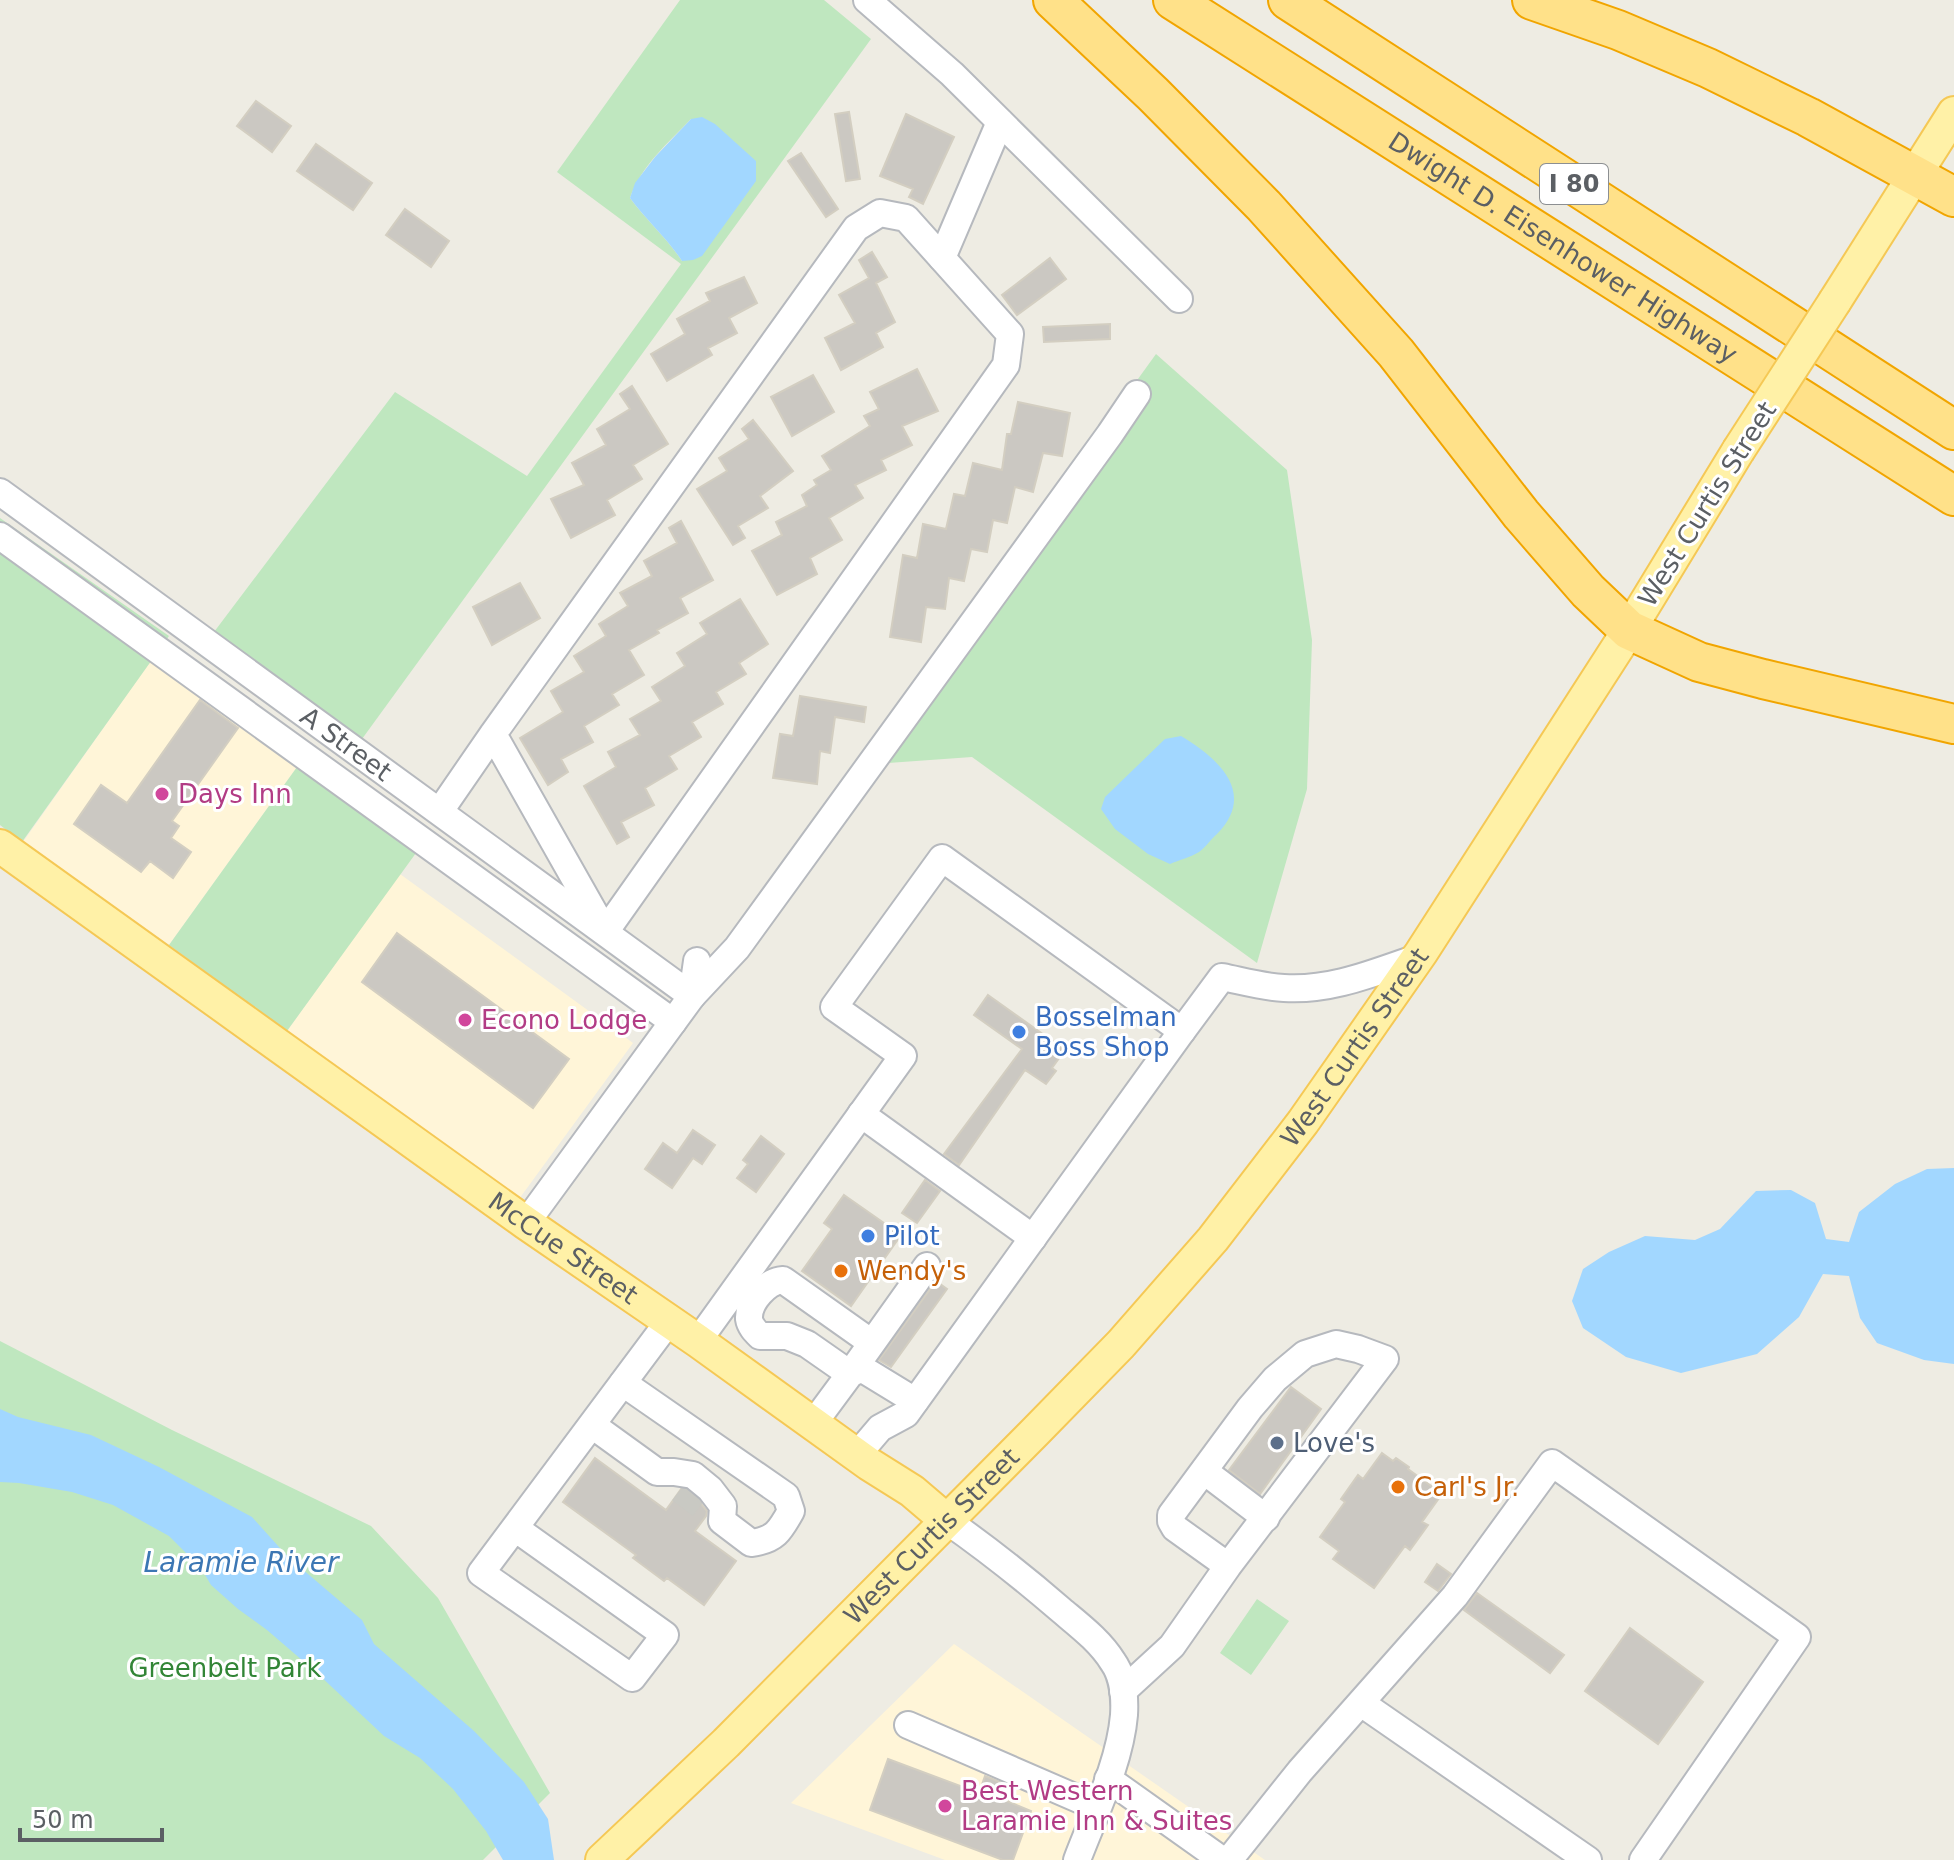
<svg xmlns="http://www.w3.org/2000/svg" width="1954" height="1860" font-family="'DejaVu Sans',sans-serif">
<rect width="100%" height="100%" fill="#eeece3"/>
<path fill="#fff5d8" d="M150,662L297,767L169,945L23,842Z
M400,874L633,1043L519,1199L287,1031Z
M954,1644L1265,1860H945L791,1803Z"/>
<path fill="#bfe7bf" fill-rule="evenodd" d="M680,0H824L871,39L362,739L214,632L395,392L527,476L681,264L557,172ZM691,119L682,261C667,238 646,220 630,198C641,166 668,143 691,119Z
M1156,354L1287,470L1312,640L1307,789L1257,963L972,757L888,763L870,750Z
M0,518L169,636L22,842L0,825Z
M297,767L416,853L287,1031L169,945Z
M0,1341L172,1430L371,1526L438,1598L550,1793L483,1860H0Z
M1257,1599L1289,1621L1251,1675L1220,1653Z"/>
<path fill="#a2d7ff" d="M702,117L715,124L756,161V181L702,256L693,260L682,261C667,238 646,220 630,198L635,183L655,157L691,119Z
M1181,736C1219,759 1257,793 1217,834C1211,839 1206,847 1199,852C1191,857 1179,860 1170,864L1148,854L1115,829L1101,809L1105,797L1165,739Z
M1954,1168V1364L1924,1360L1877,1343L1860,1318L1849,1276L1823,1274L1799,1317L1757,1354L1681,1373L1626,1357L1583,1328L1572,1301L1583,1269L1609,1252L1645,1236L1695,1240L1720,1229L1756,1191L1791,1190L1815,1203L1826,1239L1849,1242L1859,1212L1895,1184L1927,1169Z
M0,1409L18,1417L91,1435L159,1467L252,1517L288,1557L362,1620L374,1644L474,1731L524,1782L548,1819L554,1860H503L486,1831L453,1789L420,1758L384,1736L317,1673L267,1630L238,1609L211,1585L201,1568L169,1536L113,1505L72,1492L19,1483L0,1482Z"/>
<path fill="#cbc8c2" stroke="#d3cec1" stroke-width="2" d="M256,101L291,126L272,152L237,126Z
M849,112L860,179L846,181L835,114Z
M906,114L954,137L923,204L909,197L913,189L880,176Z
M316,144L372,183L353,210L297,171Z
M801,153L838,209L826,217L788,161Z
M405,209L449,241L431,267L386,235Z
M872,252L887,277L876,283L895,322L876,333L883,347L841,370L825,338L855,323L839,295L869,278L859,260Z
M1050,258L1066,279L1017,315L1002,295Z
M744,277L757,303L729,318L737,333L708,348L712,355L667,381L651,354L685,334L677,319L710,301L706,293Z
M1110,324V339L1044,342L1043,327Z
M917,369L938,411L902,426L912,445L881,460L886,470L855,485L863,498L829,518L842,540L810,558L817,574L777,595L752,551L782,535L776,522L807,506L802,495L817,485L814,480L831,470L822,456L870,426L864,416L879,409L870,392Z
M813,375L834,412L792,436L771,397Z
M632,386L668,444L633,465L642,479L607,500L615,515L571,538L551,499L584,485L572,463L606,445L597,429L630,409L620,394Z
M1018,402L1070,413L1062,456L1043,453L1033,492L1015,487L1007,523L993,520L987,552L971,549L964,581L949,578L945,609L926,607L921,642L890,637L903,555L917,558L923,524L946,529L954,494L965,496L973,463L1002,470L1007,434H1011Z
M753,420L793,471L760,496L768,508L738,526L745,538L733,545L697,489L727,471L719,458L749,439L742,429Z
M681,521L713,580L680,598L688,613L657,630L659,633L629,650L644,675L612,694L619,705L584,726L593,742L561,759L568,772L548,785L520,738L563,712L551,691L584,672L574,656L606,636L599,624L628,606L620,593L652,576L644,561L677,543L669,528Z
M520,583L540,618L492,645L473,607Z
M740,599L768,644L739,663L746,674L716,692L723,704L692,722L701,737L669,756L677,769L645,788L654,805L621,822L629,837L617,844L584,786L616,767L608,752L640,735L630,719L661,701L652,687L685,666L677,653L707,634L700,623Z
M800,696L866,707L864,722L835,717L830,753L820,751L817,784L773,778L780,734L793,736Z
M200,700L238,728L172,821L179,826L171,838L191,852L173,878L150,861L141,872L74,824L101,785L127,803Z
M397,933L569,1059L533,1108L362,982Z
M988,995L1065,1050L1052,1068L1056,1071L1046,1084L1025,1070L959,1165L944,1154L1022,1049L974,1015Z
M693,1130L715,1145L702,1164L693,1158L672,1188L645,1169L663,1143L677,1153Z
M761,1136L784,1154L756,1192L737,1178L748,1164L743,1160Z
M925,1180L940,1191L917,1223L902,1213Z
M844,1195L901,1235L851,1306L802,1271L832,1229L824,1223Z
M936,1281L947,1289L891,1367L879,1360Z
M1291,1387L1321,1409L1260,1494L1229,1470Z
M1382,1453L1393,1461L1396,1458L1409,1467L1408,1469L1442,1494L1422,1522L1428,1525L1410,1550L1405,1546L1374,1588L1333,1559L1339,1551L1320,1537L1345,1502L1341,1499L1358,1475L1363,1479Z
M595,1458L666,1510L681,1489L686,1490L698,1500L707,1511L706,1516L695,1531L736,1561L704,1605L667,1578L664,1581L633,1558L636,1555L563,1502Z
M1437,1564L1451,1574L1438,1591L1425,1582Z
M1477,1593L1564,1655L1550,1673L1464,1610Z
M1630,1628L1703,1682L1658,1744L1585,1691Z
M888,1759L979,1793L985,1776L1012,1787L1007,1801L1031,1811L1013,1860H1003L870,1810Z"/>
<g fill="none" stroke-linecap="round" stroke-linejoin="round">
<path stroke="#c9c9c3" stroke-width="26" stroke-dasharray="26 13" stroke-linecap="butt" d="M680,1490L709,1512"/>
<defs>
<g id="minor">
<path d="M867,0L952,74L1179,299"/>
<path d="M942,258L1000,122"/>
<path id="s1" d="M0,492L692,996L737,948L1110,434L1137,394"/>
<path d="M0,536L673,1022"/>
<path d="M440,811L493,734L856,228L880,213L906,218L1010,334L1006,365L605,932L493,734"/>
<path d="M861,1114L1033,1238"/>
<path d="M526,1223L692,996L697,961"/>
<path d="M698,1341L903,1056L834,1007L942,858L1182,1031L1222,977C1242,981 1263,987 1284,988C1331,991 1373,973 1417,958"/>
<path d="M872,1343L783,1280C767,1281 748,1302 749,1319C750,1326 755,1331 760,1336H787L807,1344L850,1374L927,1266"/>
<path d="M813,1424L850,1374L861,1368L915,1401"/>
<path d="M592,1425L657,1472H674L693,1475L710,1489L723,1506L722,1521L751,1543C775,1540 780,1531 791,1511L786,1496L623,1383"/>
<path d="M857,1455L880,1428L906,1414L1182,1031"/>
<path d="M1204,1471L1266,1518"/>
<path d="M946,1520C986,1548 1024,1578 1061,1610C1080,1626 1100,1641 1113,1662C1123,1676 1125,1698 1124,1715C1120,1763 1094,1815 1077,1860"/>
<path d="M515,1528L665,1635L632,1678L481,1573L669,1321"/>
<path d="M1123,1691L1172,1646L1228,1566L1385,1359L1358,1349L1336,1344L1305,1354L1275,1379L1250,1408L1171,1515V1521L1175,1528L1228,1566"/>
<path d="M1361,1703L1588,1860"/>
<path d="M908,1725L1097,1807"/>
<path d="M1108,1779L1222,1860"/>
<path d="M1229,1860L1300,1771L1455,1596L1552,1463L1797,1637L1643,1860"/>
</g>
<g id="major">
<path d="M1835,301L1954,113"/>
<path id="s2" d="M0,846L526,1223L698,1341L869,1464L912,1491L946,1520"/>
<path id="s3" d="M602,1860L726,1743L1035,1432L1121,1344L1213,1239L1303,1122L1421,953L1629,630L1738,451"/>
</g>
<g id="highway">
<path d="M1053,0L1153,94L1264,206L1396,353L1521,514L1588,591L1629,630L1699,662L1763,679L1954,724"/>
<path id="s4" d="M1173,0L1954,496"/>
<path d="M1288,0L1954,430"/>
<path d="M1532,0L1618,30L1708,68L1808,117L1954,197"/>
</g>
</defs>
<use href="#minor" stroke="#b6b9be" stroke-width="30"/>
<use href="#major" stroke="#f5c855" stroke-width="36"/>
<use href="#highway" stroke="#f1a500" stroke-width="42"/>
<use href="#minor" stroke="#fff" stroke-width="26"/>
<use href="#major" stroke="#fff1a7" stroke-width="32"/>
<use href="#highway" stroke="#ffe189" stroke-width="38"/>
<defs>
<path id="major-bridge" d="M1738,451L1835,301"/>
</defs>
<use href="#major-bridge" stroke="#f5c855" stroke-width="36" stroke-linecap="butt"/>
<use href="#major-bridge" stroke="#fff1a7" stroke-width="32"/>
</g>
<g fill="#d1479c" stroke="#fff" stroke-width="3">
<circle cx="162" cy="794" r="8"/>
<circle cx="465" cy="1020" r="8"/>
<circle cx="945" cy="1806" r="8"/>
</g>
<g fill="#3f7fe0" stroke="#fff" stroke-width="3">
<circle cx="1019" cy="1032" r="8"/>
<circle cx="868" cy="1236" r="8"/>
</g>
<g fill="#e8710a" stroke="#fff" stroke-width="3">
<circle cx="841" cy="1271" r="8"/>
<circle cx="1398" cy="1487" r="8"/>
</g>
<circle fill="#5c6f8a" stroke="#fff" stroke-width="3" cx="1277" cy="1443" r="8"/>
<g text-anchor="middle" stroke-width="6" stroke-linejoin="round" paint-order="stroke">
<rect fill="#fff" stroke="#8c8f92" stroke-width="2" x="1540" y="164" width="68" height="40" rx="6"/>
<g font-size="24" font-weight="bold" fill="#5b5f64">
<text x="1574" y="192">I 80</text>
</g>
<g font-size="26" fill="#5b5f64" stroke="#fff">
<text dy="9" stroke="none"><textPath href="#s4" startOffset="462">Dwight D. Eisenhower Highway</textPath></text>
<text transform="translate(1707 504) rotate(-58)" y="9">West Curtis Street</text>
<text dy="9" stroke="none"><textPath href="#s1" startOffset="428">A Street</textPath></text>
<text dy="9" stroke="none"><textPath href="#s3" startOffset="1110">West Curtis Street</textPath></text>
<text dy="9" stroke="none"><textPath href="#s2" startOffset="692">McCue Street</textPath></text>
<text dy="9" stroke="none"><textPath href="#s3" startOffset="462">West Curtis Street</textPath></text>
</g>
<g font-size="26" fill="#b23c85" stroke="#fff" text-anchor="start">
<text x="178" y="803">Days Inn</text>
<text x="481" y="1029">Econo Lodge</text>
<text x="961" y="1800">Best Western<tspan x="961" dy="30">Laramie Inn &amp; Suites</tspan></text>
</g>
<g font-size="26" fill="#366cbe" stroke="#fff" text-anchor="start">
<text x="1035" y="1026">Bosselman<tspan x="1035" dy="30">Boss Shop</tspan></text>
<text x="884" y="1245">Pilot</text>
</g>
<g font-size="26" fill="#c56008" stroke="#fff" text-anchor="start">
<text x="857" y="1280">Wendy's</text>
<text x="1414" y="1496">Carl's Jr.</text>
</g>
<g font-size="26" fill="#4e5e75" stroke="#fff" text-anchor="start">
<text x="1293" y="1452">Love's</text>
</g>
<g font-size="26" fill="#328536" stroke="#fff">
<text x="225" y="1677">Greenbelt Park</text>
</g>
<g font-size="28" font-style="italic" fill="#3c77b4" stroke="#fff">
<text x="241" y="1572">Laramie River</text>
</g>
</g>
<path d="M20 1828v12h142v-12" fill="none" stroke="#5b5f64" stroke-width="4"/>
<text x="32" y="1828" font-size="24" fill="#5b5f64" stroke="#ffffff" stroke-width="6" paint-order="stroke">50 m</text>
</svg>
